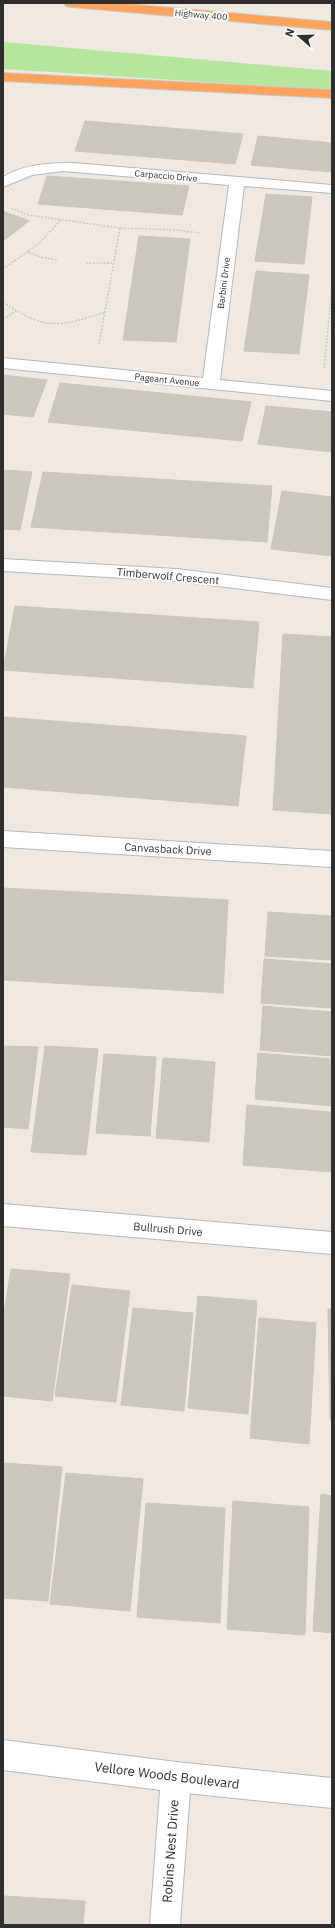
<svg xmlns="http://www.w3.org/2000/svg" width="335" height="1928" font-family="'IBM Plex Sans',sans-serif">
<rect width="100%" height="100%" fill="#efe9e1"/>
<path fill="#b6e59e" d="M3,42L332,71V90L3,69Z"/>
<path fill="#cbc7bf" stroke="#cbc5ba" d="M85,121L243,134L235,164L75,151Z
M258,136L332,143V172L251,165Z
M47,176L189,186L182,215L38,204Z
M266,194L312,197L304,264L255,261Z
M3,211L29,221L3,241Z
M139,236L190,239L176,342L123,340Z
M256,271L309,275L299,354L244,351Z
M3,375L47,380L33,417L3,414Z
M60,383L251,402L242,441L48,422Z
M266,406L332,412V452L258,444Z
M3,470L32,472L20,530L3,529Z
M43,472L272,486L267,542L31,527Z
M282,491L332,497V556L271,549Z
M15,606L259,622L253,688L3,670Z
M283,634L332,637V814L273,810Z
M3,717L246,736L238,806L3,787Z
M3,888L228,900L223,993L3,980Z
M268,912L332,916V960L265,956Z
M264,959L332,964V1008L261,1003Z
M263,1006L332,1012V1056L260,1050Z
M3,1046L38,1047L28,1129L3,1127Z
M45,1046L98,1049L86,1155L31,1152Z
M258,1053L332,1059V1106L255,1099Z
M104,1054L156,1057L150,1136L96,1133Z
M163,1058L215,1062L209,1142L156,1138Z
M247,1105L332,1112V1172L243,1165Z
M11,1269L70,1274L52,1401L3,1396V1320Z
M72,1285L130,1291L116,1402L55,1396Z
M198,1296L257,1301L248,1414L188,1408Z
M133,1308L193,1313L184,1411L121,1405Z
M328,1309H332V1420H330Z
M259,1318L316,1323L309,1444L250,1438Z
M3,1463L62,1467L48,1601L3,1598Z
M66,1473L143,1479L130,1611L50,1604Z
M321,1494L332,1496V1633L313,1631Z
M233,1501L309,1507L305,1635L227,1629Z
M146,1503L225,1508L220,1623L137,1617Z
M4,1896L85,1901L83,1925H3Z"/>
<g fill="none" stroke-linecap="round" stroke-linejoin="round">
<defs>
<path id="minor" d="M73,163L332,185V193L244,186L220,380L332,391V401L3,368V358L203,378L229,185L63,171L32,175L3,187V177C24,164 49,163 73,163Z
M3,559L177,569L332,588V600L177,581L3,571Z
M3,831L332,851V867L3,847Z
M3,1204L332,1232V1254L3,1226Z
M176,1762L186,1767L191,1777L180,1925H150L161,1777L166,1767Z"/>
<path id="tertiary" d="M3,1740L176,1762L332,1778V1808L176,1792L3,1770Z"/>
<path id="motorway" d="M64,3H116L332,22V30L71,7L66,6Z
M3,73L332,90V98L3,81Z"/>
</defs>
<use href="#minor" stroke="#b4b7c1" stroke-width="2"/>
<use href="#tertiary" stroke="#b4b7c1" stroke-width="2"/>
<use href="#motorway" stroke="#c9c9c9" stroke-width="2"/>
<path stroke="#c9c9c9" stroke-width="1.5" stroke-dasharray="2 1.5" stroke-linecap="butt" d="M11,208L28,215L120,228L176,230L200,233
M28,252L40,257L58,260
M86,263H112
M3,269L38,244L61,220
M3,302C46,331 58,327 106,312
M3,319L16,311
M99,344L120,228
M324,368L332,287"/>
<use href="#minor" fill="#fff" fill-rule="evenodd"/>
<use href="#tertiary" fill="#fff" fill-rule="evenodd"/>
<use href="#motorway" fill="#ffa35c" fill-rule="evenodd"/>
</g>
<g text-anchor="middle" stroke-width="4" stroke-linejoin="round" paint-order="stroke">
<g font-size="9" fill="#2e2e2e" stroke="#fff">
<text transform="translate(201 15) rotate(5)" y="3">Highway 400</text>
<text transform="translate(166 176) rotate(5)" y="3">Carpaccio Drive</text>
<text transform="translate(224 283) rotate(-83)" y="3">Barbini Drive</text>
<text transform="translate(167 380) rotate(6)" y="3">Pageant Avenue</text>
</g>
<g font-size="11" fill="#2e2e2e" stroke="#fff">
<text transform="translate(168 576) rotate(5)" y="4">Timberwolf Crescent</text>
<text transform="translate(168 849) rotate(3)" y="4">Canvasback Drive</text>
<text transform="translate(168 1229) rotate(5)" y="4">Bullrush Drive</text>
</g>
<g font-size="13" fill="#2e2e2e" stroke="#fff">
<text transform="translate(167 1775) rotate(7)" y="5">Vellore Woods Boulevard</text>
<text transform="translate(170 1851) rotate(-86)" y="5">Robins Nest Drive</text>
</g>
</g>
<rect width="335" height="1928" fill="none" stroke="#2e2e2e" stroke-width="8"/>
<g transform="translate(299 36) rotate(290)" stroke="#ffffff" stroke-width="3" paint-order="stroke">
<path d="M0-3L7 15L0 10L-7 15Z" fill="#2e2e2e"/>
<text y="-6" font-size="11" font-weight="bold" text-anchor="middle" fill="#2e2e2e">N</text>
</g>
</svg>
